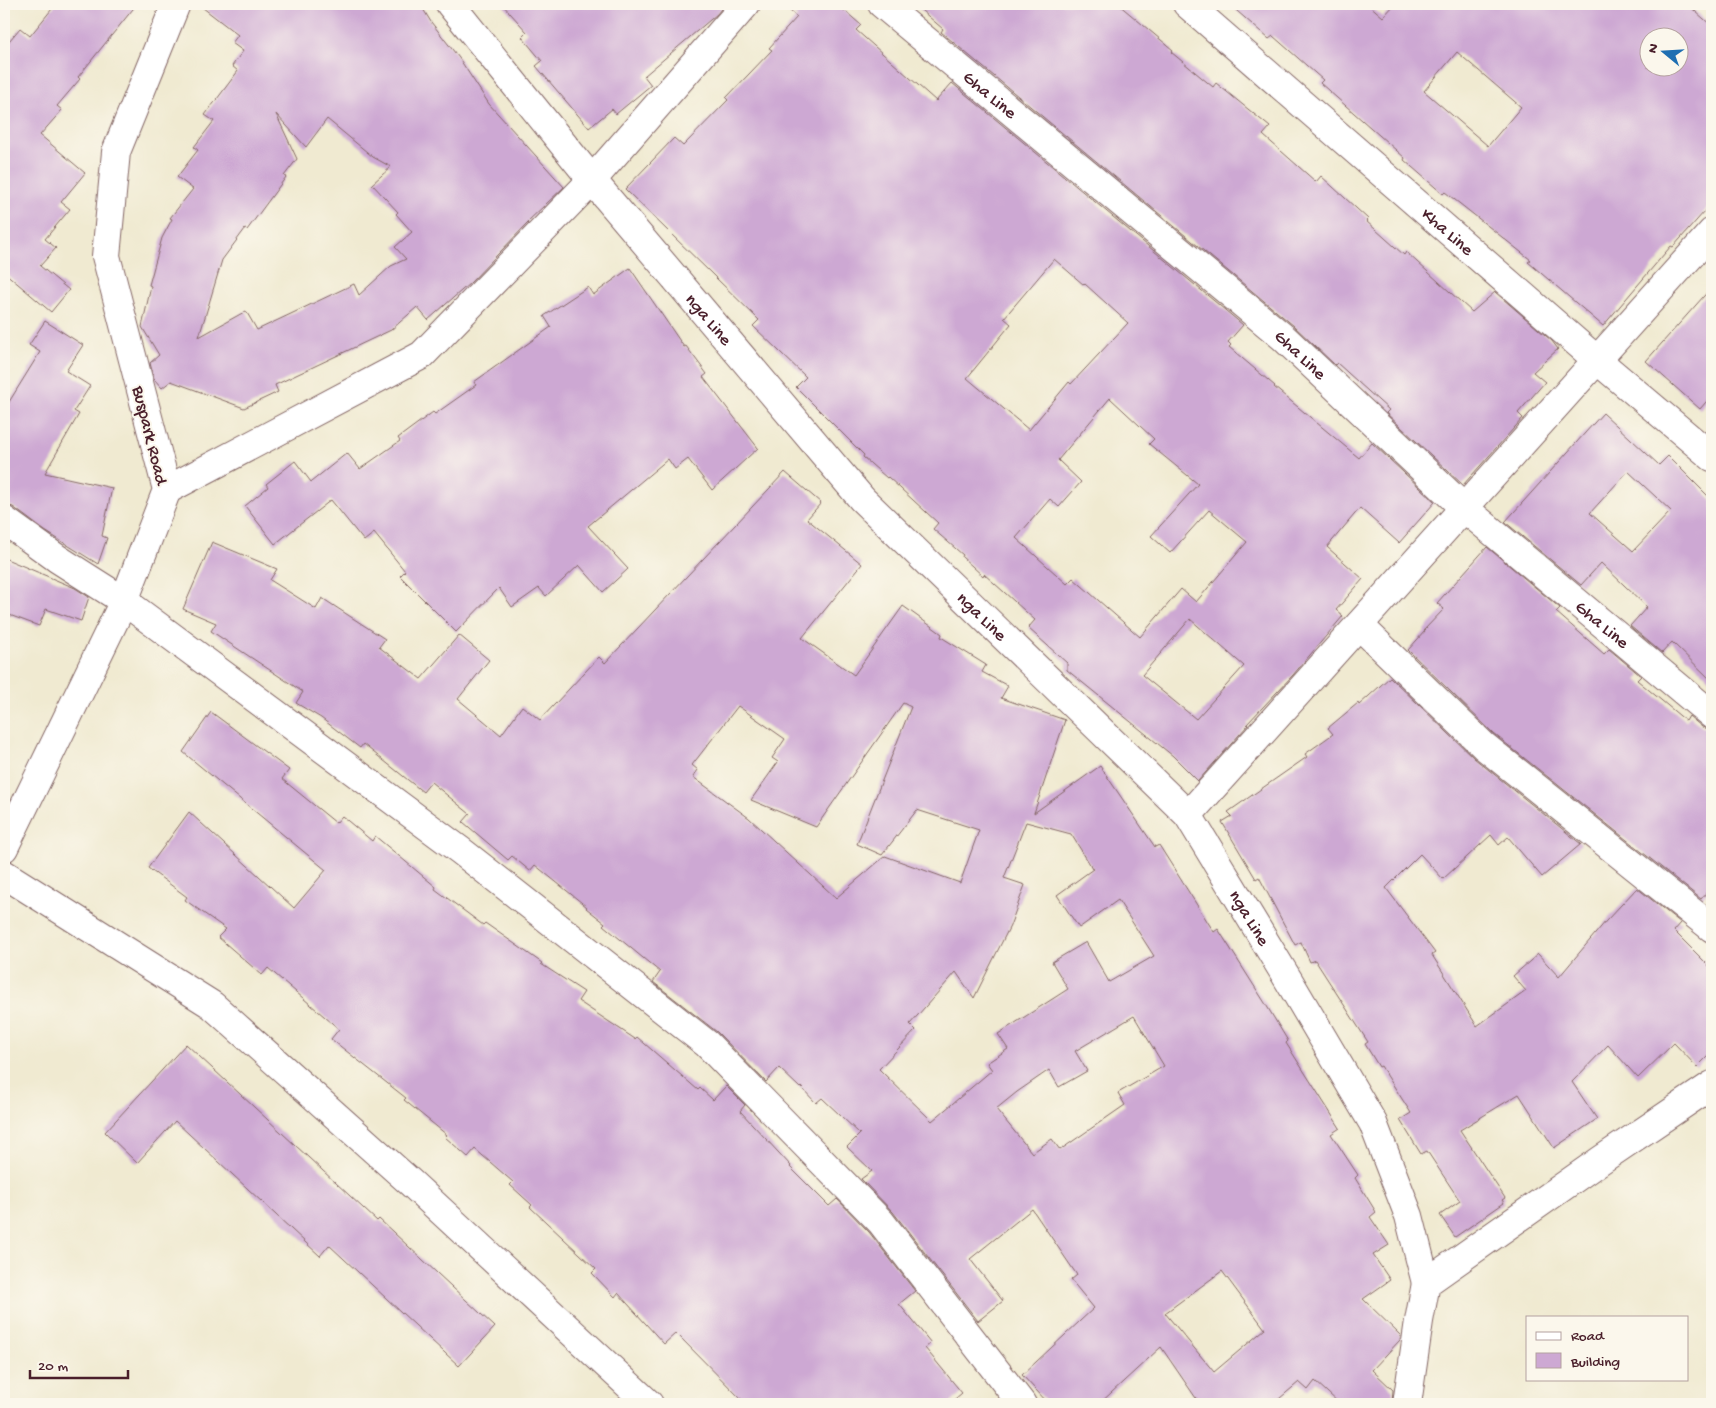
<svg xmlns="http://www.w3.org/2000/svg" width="1716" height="1408" font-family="'Gochi Hand',sans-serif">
<rect width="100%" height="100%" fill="#fbf7ec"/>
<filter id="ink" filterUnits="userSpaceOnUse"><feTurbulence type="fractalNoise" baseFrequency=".02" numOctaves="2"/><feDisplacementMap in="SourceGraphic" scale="10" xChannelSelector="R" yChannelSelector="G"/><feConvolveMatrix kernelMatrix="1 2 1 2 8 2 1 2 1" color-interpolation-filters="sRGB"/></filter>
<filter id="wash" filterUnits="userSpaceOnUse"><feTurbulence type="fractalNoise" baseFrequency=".0096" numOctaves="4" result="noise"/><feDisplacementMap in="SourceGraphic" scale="20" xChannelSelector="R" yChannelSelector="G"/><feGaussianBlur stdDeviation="1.12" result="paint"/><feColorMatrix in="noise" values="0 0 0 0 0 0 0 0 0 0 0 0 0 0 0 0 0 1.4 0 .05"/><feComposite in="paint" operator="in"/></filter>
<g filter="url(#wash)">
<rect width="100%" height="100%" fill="#f0ead1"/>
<g id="blocks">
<path fill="#cda8d3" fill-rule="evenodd" d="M56,4H137L78,77L80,79L57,106L62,110L40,135L85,173L61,202L70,209L45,239L56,248L40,266L69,290L51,312L4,272V47L20,28L30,36Z
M198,4H420L431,22L459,58L489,104L564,187L527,222L528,223L470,283L428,320L417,307L391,330L275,385L278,392L244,408L171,381L162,388L154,379L150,363L159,355L142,327L151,286L149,285L162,238L172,219L170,218L193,189L177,177L198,150L194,147L214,121L205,115L238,71L232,66L243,51L232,43L238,35ZM276,114L306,147L327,119L373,157L391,167L372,184L398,212L396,214L412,232L395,247L406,259L391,266L359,295L354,284L257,330L246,311L199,337L222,260L245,229L247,230L286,177L284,176L297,159Z
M502,4H725L717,14L644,76L651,85L616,114L612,109L589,128L536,66L542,61L522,37L527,32Z
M782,4H837L861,25L856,30L936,101L952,83L1243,325L1228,342L1231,345L1229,347L1275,386L1274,387L1359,458L1372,443L1435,502L1399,543L1360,508L1327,547L1363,579L1336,610L1343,616L1293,675L1247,724L1248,725L1198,781L1173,756L1067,670V663L1028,628L1035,620L984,574L983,576L962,557L963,555L933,529L938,523L888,477L887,478L863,457L864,455L796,387L806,377L753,326L759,320L625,189L674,138L683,146L728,100L726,98L772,50L769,48L797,17ZM1054,259L1084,285L1085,284L1128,323L1071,384L1069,382L1029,430L967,378L1011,324L1004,318ZM1110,398L1154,439L1149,444L1198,484L1151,536L1170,553L1209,510L1247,542L1196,602L1181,589L1140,637L1073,578L1067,584L1016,538L1050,499L1059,507L1081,482L1058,460ZM1190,619L1244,666L1196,719L1142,675Z
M914,4H1118L1173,50L1171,52L1213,87L1216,83L1270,127L1263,135L1316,182L1321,176L1368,219L1366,221L1404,255L1406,252L1472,312L1495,292L1552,341L1558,349L1533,372L1545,382L1518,413L1523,418L1463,485L1386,413L1389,410L1337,363L1335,365L1294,326L941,32L943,29Z
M1229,4H1368L1383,17L1395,4H1687L1712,26V203L1673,247L1671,246L1603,326L1528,262L1531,260L1445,192L1443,194L1404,160L1405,158L1320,83L1323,80L1273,36L1269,39ZM1648,38H1678V68H1648ZM1457,52L1521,107L1488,146L1424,91Z
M630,268L684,347L686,346L707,374L703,377L758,448L712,490L688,459L675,469L668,459L588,526L628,569L603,592L579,565L546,596L539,588L512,607L499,588L456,632L400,576L405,571L374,533L364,541L331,500L275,544L245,506L268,487L266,484L295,461L311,482L347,453L360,469L400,441L398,438L433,412L435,414L476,385L474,382L551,327L544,316L588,287L593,295Z
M1712,287V395L1700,409L1646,361Z
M45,321L83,345L66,371L90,386L74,411L79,414L45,473L112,488L102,536L107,538L98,564L45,531L13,507L4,504V410L40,352L29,345Z
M1603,413L1659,465L1668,456L1712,500V681L1672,642L1662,653L1630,626L1647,607L1601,563L1581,585L1505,522ZM1628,471L1671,511L1633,551L1590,513Z
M785,472L821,503L807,519L862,564L802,638L854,675L903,606L942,634L941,637L986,665L982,672L1008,686L1001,698L1065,720L1034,813L1100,766L1155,847L1159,845L1214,932L1218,929L1265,1003L1288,1041L1286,1043L1340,1128L1331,1134L1358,1175L1355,1178L1376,1212L1370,1217L1389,1245L1373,1255L1390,1280L1363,1299L1401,1336L1400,1340L1372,1370L1393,1390L1392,1404H1340L1315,1381L1308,1390L1299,1382L1273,1404H1200L1161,1347L1099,1404H1049L1022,1375L1094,1308L1071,1280L1077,1275L1032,1209L970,1259L1003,1301L978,1321L893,1212L861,1179L872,1171L847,1147L860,1134L822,1098L816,1103L801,1087L800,1088L779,1068L766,1082L717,1032L653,982L660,972L603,925L605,923L586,908L587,907L535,865L530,871L512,856L508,860L463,822L470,814L431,782L423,792L363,744L360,748L321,718L296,703L303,692L211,631L216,623L183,609L212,542L277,569L270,580L316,609L322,598L351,617L385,639L379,647L421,679L459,635L489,660L458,699L501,735L522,706L540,720L599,657L605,663ZM903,703L911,707L857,844L882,855L917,810L979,830L960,883L885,856L836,898L749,818L693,777L698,770L692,765L738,706L785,739L772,758L778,762L751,800L816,827ZM1026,822L1071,834L1093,869L1057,895L1079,928L1118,900L1154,956L1109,982L1086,942L1052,962L1068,989L998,1034L1008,1049L987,1063L992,1070L932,1121L879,1069L916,1030L910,1024L956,972L974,998L1010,926L1025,885L1004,878ZM1134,1016L1164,1066L1118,1093L1125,1105L1060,1150L1052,1139L1032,1153L996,1109L1017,1092L1049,1070L1059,1087L1087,1071L1075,1051ZM1222,1271L1265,1329L1214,1372L1165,1313Z
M1487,547L1560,608L1556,612L1604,654L1609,649L1641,676L1637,680L1686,721L1689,716L1702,727L1712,730V886L1701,899L1494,734L1408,650L1425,631L1424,630L1444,609L1437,603Z
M4,558L75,588L89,597L81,621L46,609L39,626L4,613Z
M1390,677L1474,758L1581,844L1542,877L1508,837L1499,845L1491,835L1443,879L1420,854L1386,888L1435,953L1432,955L1477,1026L1526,991L1513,976L1538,954L1559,977L1606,921L1637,888L1681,923L1674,931L1712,969V1052L1697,1067L1674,1043L1638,1078L1608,1045L1572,1082L1597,1119L1554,1148L1519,1094L1460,1130L1505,1198L1502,1200L1504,1203L1455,1237L1440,1215L1460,1201L1427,1151L1421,1154L1400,1120L1411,1113L1381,1066L1379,1067L1365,1044L1368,1042L1315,960L1310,962L1301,942L1295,945L1259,877L1256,879L1222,822L1232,816L1228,812L1307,757L1305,754L1333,734L1328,728L1358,703L1359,705Z
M211,712L289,770L282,779L336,823L342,816L372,841L375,836L436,887L435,889L483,925L485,923L542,963L541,964L584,992L578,1001L635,1039L637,1037L698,1090L700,1088L713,1100L726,1086L745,1105L740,1111L791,1166L790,1167L829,1206L837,1199L869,1232L915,1291L899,1304L931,1343L925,1348L962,1393L949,1404H746L676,1333L664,1344L618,1293L615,1297L592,1273L596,1269L530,1207L532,1205L510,1185L513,1182L475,1149L468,1157L445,1137L447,1135L404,1100L406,1098L331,1039L339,1029L268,968L262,975L218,937L226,929L185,900L187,897L148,868L189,812L294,908L326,870L183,752Z
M186,1044L377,1221L379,1219L495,1327L459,1366L329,1245L320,1256L175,1121L137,1163L105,1132Z"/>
</g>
</g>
<g filter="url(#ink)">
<use href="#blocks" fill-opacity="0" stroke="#846665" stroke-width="1"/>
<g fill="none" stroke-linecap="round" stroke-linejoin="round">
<defs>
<g id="minor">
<path id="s1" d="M450,4L592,180L862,499L1188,815L1289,981L1373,1123L1409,1216L1426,1283"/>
<path id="s2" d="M882,4L1284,338L1464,508L1712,715"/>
<path id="s3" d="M1187,4L1597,360L1712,457"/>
<path d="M167,490L422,355L592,180L746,4"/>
<path d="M4,520L58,559L124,601L461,851L707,1044L881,1222L1022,1404"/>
<path d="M1359,625L1484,746L1712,928"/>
<path d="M1188,815L1712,232"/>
<path d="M4,874L212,1005L410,1182L649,1404"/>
<path d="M1407,1404L1419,1321L1426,1283L1601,1160L1712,1085"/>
</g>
<path id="major" d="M4,848L124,601L167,490L106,256L116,152L176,4"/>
</defs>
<use href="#minor" stroke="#846665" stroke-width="30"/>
<use href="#major" stroke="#846665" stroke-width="30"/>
<use href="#minor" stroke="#fff" stroke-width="28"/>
<use href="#major" stroke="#fff" stroke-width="28"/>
</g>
</g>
<g text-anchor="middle" stroke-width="4" stroke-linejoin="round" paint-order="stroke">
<g font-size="18" fill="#4a1f2b" stroke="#fbf7ec">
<text dy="6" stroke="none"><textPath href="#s2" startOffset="141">Gha Line</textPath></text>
<text dy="6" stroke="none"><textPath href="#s3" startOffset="346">Kha Line</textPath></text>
<text dy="6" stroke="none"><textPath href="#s1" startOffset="408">nga Line</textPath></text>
<text dy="6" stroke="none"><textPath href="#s2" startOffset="546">Gha Line</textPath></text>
<text transform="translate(151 435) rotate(76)" y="6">Buspark Road</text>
<text dy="6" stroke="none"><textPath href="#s1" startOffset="812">nga Line</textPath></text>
<text dy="6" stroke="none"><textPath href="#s2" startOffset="951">Gha Line</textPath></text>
<text dy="6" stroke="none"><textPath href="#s1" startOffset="1218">nga Line</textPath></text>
</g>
</g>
<rect width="1716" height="1408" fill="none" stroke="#fbf7ec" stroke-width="20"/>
<rect x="1526" y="1316" width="162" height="65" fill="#fbf7ec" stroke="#b4a19f"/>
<rect x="1536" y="1332" width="25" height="8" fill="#ffffff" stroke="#b4a19f"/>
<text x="1571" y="1340" font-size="15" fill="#4a1f2b">Road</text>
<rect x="1536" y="1353" width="25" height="15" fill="#cda8d3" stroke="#b4a19f"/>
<text x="1571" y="1366" font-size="15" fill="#4a1f2b">Building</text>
<g transform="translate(1664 52) rotate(288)"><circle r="24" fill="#fbf7ec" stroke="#b4a19f"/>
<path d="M0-4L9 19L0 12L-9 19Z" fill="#1f6fb2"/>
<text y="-8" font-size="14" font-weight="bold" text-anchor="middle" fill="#4a1f2b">N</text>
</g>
<path d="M30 1370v8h98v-8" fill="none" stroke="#4a1f2b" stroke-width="2.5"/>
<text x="38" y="1370" font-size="15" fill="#4a1f2b" stroke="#fbf7ec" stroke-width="4" paint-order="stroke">20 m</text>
</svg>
